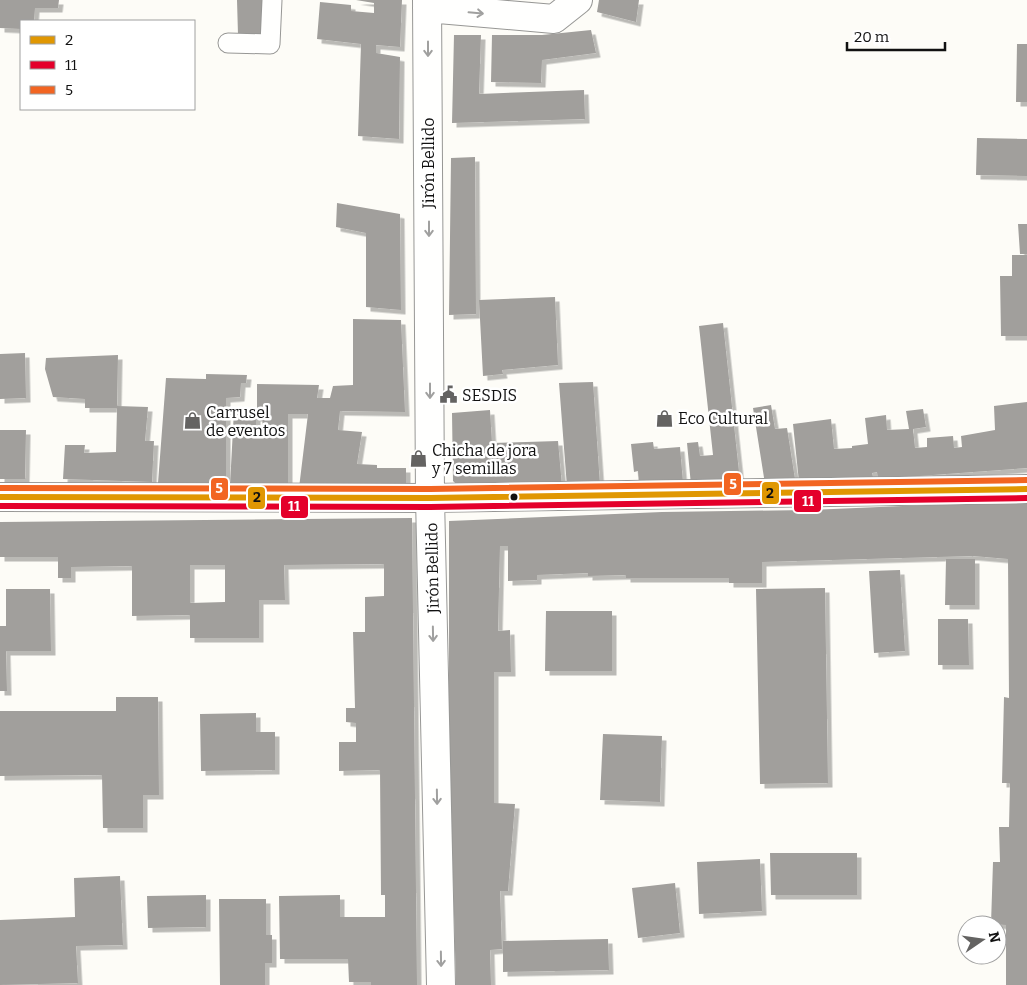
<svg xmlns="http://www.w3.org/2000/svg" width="1027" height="985" font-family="Bitter,serif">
<defs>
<filter id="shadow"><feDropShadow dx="4.5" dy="4.5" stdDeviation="0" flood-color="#0004"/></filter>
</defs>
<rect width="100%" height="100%" fill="#fdfcf7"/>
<path fill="#a19f9c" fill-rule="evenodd" filter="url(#shadow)" d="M0,0H59L58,8H35L34,21H21V29L0,28Z
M237,0H269V38L238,35Z
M356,0H402L400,47L376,45V53L400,57L399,139L358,136L361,44L317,39L320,2L351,5V11L374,13V3Z
M599,0H639L636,22L597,12Z
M591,30L596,53L542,60L541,83L491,82L492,35H542Z
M454,35H481L479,94L584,90L585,119L452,123Z
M1017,44H1027V102H1016Z
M977,138L1027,139V176L976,175Z
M475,157L476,314L449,315L451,158Z
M337,203L400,214L401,310L366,307V233L336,227Z
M1018,224H1027V254H1020Z
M1012,255H1027V336H1001L1000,276H1012Z
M555,297L558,365L502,370L503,374L483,376L479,300Z
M353,319L401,320L405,412L340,411L338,430L362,432L357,464L377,465V468H406V491L299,488L308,414H288V488L230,485L234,410H257V384L319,385L317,398H330L333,386L353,385ZM256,417H262L263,429L256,430Z
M723,323L740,481L691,485L687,443L698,442L700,456L713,455L699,326Z
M25,353L26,398L0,399V354Z
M118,355L117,406L148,407L145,441H154L152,482L63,479L65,445H85L84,453L116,452L117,408H85V399L53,397L45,369L46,358Z
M206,374L247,375L246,383H241L240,397L226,398V485L158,483L166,378L206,379Z
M593,382L600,485L567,487L559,383Z
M1027,402V468L878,479L877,472L872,473L873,477L799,482L793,424L831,419L834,449L852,448V446L868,444L865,418L886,415L887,430L909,429L906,411L923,409L926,427L913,429L915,448L927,447V438L953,436L954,448L962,447L961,436L995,430L994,406Z
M771,405L775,429L787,428L795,479L765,484L753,408Z
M490,410L492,443L558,441L562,486L464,491L453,481L452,413Z
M0,430H26L25,479H0Z
M653,442L654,449L680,447L683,482L639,486L638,471L634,472L631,444Z
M972,503H1027V985H1006V925L991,924L993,862H1000L999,827H1009L1010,783H1002L1004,697L1009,698L1008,559L973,556L762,562V583H729V578H626V575L588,576V573L537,575V580L508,581V546H500L498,631L510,630L511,672H494V803L515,804L508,891H500L502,949L490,950L491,985H456L449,734V521L662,512L810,510Z
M412,518L417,985H371V982H349L348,959H280L279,896L340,895V917H385V895H381L380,770L339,771V742H356V723L346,722V708H355L353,632H365V597L384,596V564L284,565L285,600H259V638H190V615L132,616V566L71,567V578H58V557H0V522ZM190,565H225V602L190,603Z
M946,559H975V605H945Z
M900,570L905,651L874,653L869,571Z
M825,588L828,783L760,784L756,589Z
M6,589H50L51,651H6L7,691H0V626H6Z
M546,611H612V671H545Z
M938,619H968L969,665H938Z
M116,697H158L159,795H143V828H103L102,775L0,776V711H116Z
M256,713V732H275V770L201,771L200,714Z
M603,734L662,736L660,802L600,800Z
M770,853H857V895H771Z
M760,859L762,911L699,914L697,862Z
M120,876L123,945L76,946L78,983L0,985V920L75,917L74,878Z
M675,883L680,933L638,938L632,888Z
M206,895V927L148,928L147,896Z
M219,899H266V935H272V963H265V985H220Z
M608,939L609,970L503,972V941Z"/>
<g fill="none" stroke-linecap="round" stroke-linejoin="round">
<defs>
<path id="service" d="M228,43L270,44L272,0"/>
<path id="minor" d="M427,0L430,498L441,985
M427,8L554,19L578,0
M0,497L430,498L1027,489"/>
</defs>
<use href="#service" stroke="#979795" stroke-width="21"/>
<use href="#minor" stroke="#979795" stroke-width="30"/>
<use href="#service" stroke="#fffffe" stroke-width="19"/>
<use href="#minor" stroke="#fffffe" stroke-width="28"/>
<defs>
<path id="bus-1" d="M0,497L430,498L1027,489"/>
<path id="bus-2" d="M0,506L430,507L1027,498"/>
<path id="bus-3" d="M0,488L430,489L1027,480"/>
</defs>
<use href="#bus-1" stroke="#fff" stroke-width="10"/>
<use href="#bus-2" stroke="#fff" stroke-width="10"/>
<use href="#bus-3" stroke="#fff" stroke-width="10"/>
<use href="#bus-1" stroke="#e09702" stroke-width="6"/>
<use href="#bus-2" stroke="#e4002b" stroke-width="6"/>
<use href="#bus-3" stroke="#f26522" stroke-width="6"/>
</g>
<defs><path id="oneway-shaft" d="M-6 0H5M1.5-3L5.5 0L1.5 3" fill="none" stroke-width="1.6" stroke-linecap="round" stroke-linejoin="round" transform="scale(1.25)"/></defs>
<g stroke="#a0a09f">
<use href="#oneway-shaft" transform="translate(476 13) rotate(5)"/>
<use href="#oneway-shaft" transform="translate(428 49) rotate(90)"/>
<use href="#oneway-shaft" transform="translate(429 229) rotate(90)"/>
<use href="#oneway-shaft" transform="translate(430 391) rotate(90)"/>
<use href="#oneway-shaft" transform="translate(433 634) rotate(89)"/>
<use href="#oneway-shaft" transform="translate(437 797) rotate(89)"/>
<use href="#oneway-shaft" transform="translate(441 959) rotate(89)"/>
</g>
<defs>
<symbol id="civic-bare" viewBox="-9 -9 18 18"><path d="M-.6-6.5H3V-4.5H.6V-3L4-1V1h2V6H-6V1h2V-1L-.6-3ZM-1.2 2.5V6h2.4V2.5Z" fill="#646362" stroke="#fff" stroke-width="2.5" paint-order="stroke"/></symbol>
<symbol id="shop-bare" viewBox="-9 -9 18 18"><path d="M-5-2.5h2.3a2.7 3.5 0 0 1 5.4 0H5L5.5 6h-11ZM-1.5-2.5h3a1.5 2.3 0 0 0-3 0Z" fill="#646362" stroke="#fff" stroke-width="2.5" paint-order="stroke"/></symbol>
</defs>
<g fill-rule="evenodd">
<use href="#civic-bare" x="436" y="382" width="25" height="25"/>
<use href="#shop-bare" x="652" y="406" width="25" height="25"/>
<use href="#shop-bare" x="180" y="408" width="25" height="25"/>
<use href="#shop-bare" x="406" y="446" width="25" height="25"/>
</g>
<circle fill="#111" stroke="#fff" stroke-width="2" cx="514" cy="497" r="4.5"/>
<g text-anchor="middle" stroke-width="5" stroke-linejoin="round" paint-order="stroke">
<g font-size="16" fill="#111" stroke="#fff">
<text transform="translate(428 163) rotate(-90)" y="6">Jirón Bellido</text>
<text transform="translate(432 568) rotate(-91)" y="6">Jirón Bellido</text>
</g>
<g font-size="16" fill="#111" stroke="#fff" text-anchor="start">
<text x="462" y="401">SESDIS</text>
<text x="206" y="418">Carrusel<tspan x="206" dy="18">de eventos</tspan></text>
<text x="678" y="424">Eco Cultural</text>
<text x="432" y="456">Chicha de jora<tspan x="432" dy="18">y 7 semillas</tspan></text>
</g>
</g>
<g stroke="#fff" stroke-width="2">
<rect x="723" y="472" width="19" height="24" rx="5" fill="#f26522"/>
<rect x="210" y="477" width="19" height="24" rx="5" fill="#f26522"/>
<rect x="761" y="481" width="19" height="24" rx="5" fill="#e09702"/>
<rect x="247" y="486" width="19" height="24" rx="5" fill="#e09702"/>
<rect x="793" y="489" width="29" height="24" rx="5" fill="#e4002b"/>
<rect x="280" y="495" width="29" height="24" rx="5" fill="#e4002b"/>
</g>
<g font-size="14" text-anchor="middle" font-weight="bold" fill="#fff">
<text x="733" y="489">5</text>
<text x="219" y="493">5</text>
<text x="808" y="506">11</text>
<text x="294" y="511">11</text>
</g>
<g font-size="14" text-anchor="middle" font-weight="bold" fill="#111">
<text x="770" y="498">2</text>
<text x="257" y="502">2</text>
</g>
<rect x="20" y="20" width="175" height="90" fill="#ffffff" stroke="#a0a0a0"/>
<rect x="30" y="36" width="25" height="8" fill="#e09702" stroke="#a0a0a0"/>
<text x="65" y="45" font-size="15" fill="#111111">2</text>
<rect x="30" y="61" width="25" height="8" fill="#e4002b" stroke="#a0a0a0"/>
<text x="65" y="70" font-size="15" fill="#111111">11</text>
<rect x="30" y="86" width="25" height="8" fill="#f26522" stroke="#a0a0a0"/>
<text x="65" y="95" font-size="15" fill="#111111">5</text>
<g transform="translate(982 940) rotate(77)"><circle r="24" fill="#ffffff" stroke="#a0a0a0"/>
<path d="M0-4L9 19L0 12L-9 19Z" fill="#646362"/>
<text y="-8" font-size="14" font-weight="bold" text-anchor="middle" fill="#111111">N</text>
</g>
<path d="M847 42v8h98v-8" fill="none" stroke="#111111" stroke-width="2.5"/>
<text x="854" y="42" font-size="15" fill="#111111" stroke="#ffffff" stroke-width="4" paint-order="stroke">20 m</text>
</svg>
